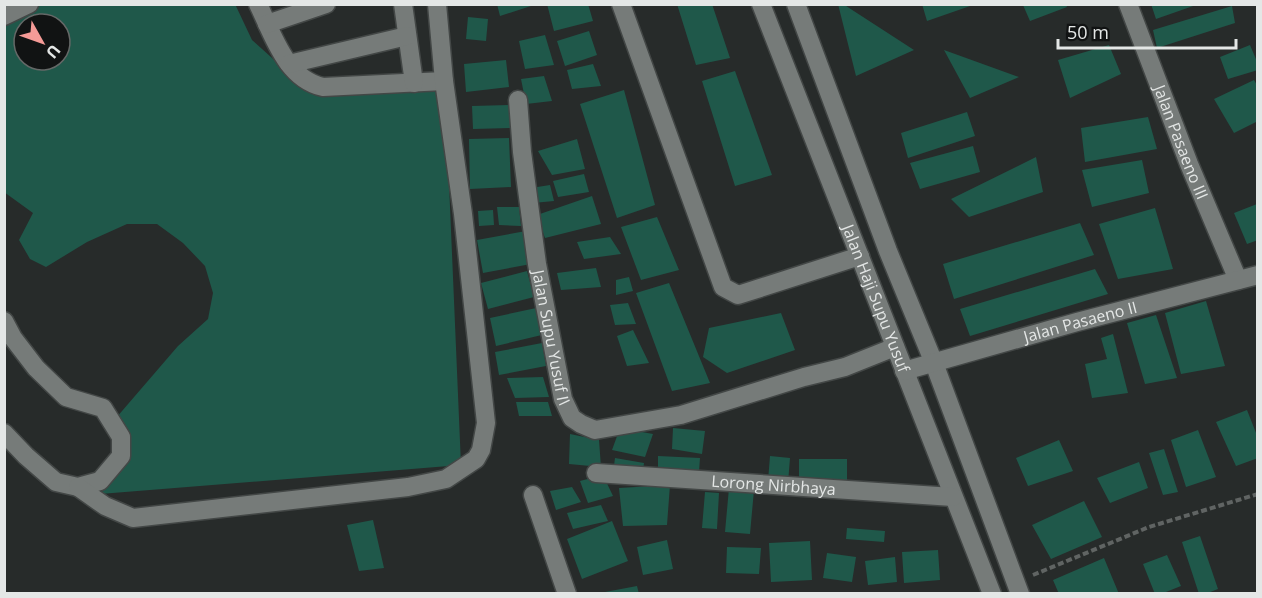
<svg xmlns="http://www.w3.org/2000/svg" width="1262" height="598" font-family="'Open Sans',sans-serif">
<rect width="100%" height="100%" fill="#272b2a"/>
<path fill="#1f584a" fill-rule="evenodd" d="M41,4H235L252,40L311,93L445,89L461,465L100,494L126,465L131,447L116,418L178,346L208,319L213,293L205,266L183,243L157,224H127L87,242L46,267L30,259L19,240L33,213L4,192V21ZM24,24H60V60H24Z
M497,4H534V5L500,16Z
M547,4H588L593,21L554,31Z
M677,4H712L730,58L696,65Z
M838,4H843L914,50L856,76Z
M922,4H973V5L927,21Z
M1151,4H1196V5L1156,19Z
M1023,5H1066L1067,7L1030,21Z
M1232,6L1235,23L1157,48L1153,30Z
M468,17L488,19L486,41L466,39Z
M589,31L597,55L565,66L557,41Z
M545,35L554,65L525,69L519,41Z
M1109,45L1121,74L1070,98L1058,60Z
M1250,45L1258,64V70L1228,79L1220,57Z
M944,50L1019,77L970,98Z
M506,60L509,87L466,92L464,64Z
M593,64L601,86L572,89L567,70Z
M735,71L772,175L735,186L702,81Z
M544,76L552,101L526,104L521,79Z
M1254,80L1258,87V121L1234,133L1214,99Z
M624,90L655,205L617,218L580,104Z
M509,105L511,128L473,129L472,106Z
M967,112L975,136L908,158L901,133Z
M1148,117L1157,149L1085,162L1081,128Z
M509,138L511,187L470,189L469,139Z
M577,139L585,169L552,175L538,151Z
M973,146L980,172L920,189L910,163Z
M1036,157L1043,192L969,217L951,199Z
M1142,160L1149,193L1092,207L1082,170Z
M584,174L589,192L558,197L553,181Z
M550,185L554,201L533,203L531,188Z
M592,196L601,224L545,238L537,215Z
M1257,204L1258,240L1247,244L1234,213Z
M497,207H519L521,226L499,225Z
M1155,208L1173,269L1118,279L1099,224Z
M493,210L494,225L479,226L478,211Z
M657,217L679,270L641,280L621,227Z
M1080,223L1094,255L954,299L943,264Z
M526,231L531,264L483,273L477,240Z
M610,237L621,254L584,259L577,242Z
M596,268L601,287L561,290L557,273Z
M1095,269L1108,294L970,336L960,309Z
M527,271L534,297L488,309L481,283Z
M629,277L633,291L616,295V280Z
M669,283L710,383L672,391L636,293Z
M1206,301L1225,366L1181,374L1165,313Z
M628,303L636,324L615,325L610,305Z
M541,307L546,334L496,346L490,318Z
M781,313L795,350L727,373L703,357L709,328Z
M1156,315L1177,378L1145,384L1127,323Z
M633,330L649,363L627,366L617,336Z
M1113,334L1128,393L1092,398L1085,364L1107,359L1101,338Z
M542,343L546,366L499,375L495,352Z
M543,377L549,397L515,398L507,378Z
M516,402H548L552,416H519Z
M1247,410L1258,438V458L1236,466L1216,422Z
M620,428L653,434L645,457L612,450Z
M673,428L705,431L702,454L672,449Z
M1198,430L1216,477L1186,487L1171,440Z
M570,434L599,440L601,467L569,464Z
M1059,440L1073,471L1028,486L1016,458Z
M1164,449L1178,492L1163,495L1149,453Z
M658,456L700,458L699,472L658,473Z
M770,456L790,458L788,483L768,481Z
M615,458L644,463L642,478L613,473Z
M799,459H847V482H799Z
M1139,462L1148,488L1110,503L1097,478Z
M603,475L613,496L588,503L580,481Z
M670,485L667,525L623,526L619,488Z
M572,487L581,502L556,510L550,491Z
M729,488L754,490L750,534L725,532Z
M705,492L719,493L717,529L702,528Z
M1084,501L1102,537L1051,559L1032,525Z
M601,505L608,521L573,529L567,513Z
M373,520L384,568L359,571L347,525Z
M612,521L628,561L582,579L567,539Z
M847,528L885,531L884,542L846,539Z
M1200,536L1218,589L1205,594H1199L1182,542Z
M667,540L673,569L643,575L637,547Z
M810,541L812,580L771,582L769,543Z
M727,547L761,548L759,574L726,573Z
M938,550L940,580L904,583L902,552Z
M827,553L856,557L852,582L823,578Z
M1167,555L1181,586L1161,594H1155L1143,564Z
M895,557L897,582L868,585L865,561Z
M1104,558L1119,594H1059L1053,580Z
M637,586L639,594H605V592Z"/>
<g fill="none" stroke-linecap="round" stroke-linejoin="round">
<defs>
<g id="minor">
<path d="M258,4C273,35 286,79 323,87L444,81"/>
<path d="M403,4L414,83"/>
<path d="M621,4L723,287L738,295L860,256"/>
<path id="s1" d="M761,4L992,594"/>
<path d="M796,4L888,251L934,363L1020,594"/>
<path id="s2" d="M1128,4L1189,164L1238,280"/>
<path d="M4,16L29,4"/>
<path d="M267,24L326,4"/>
<path d="M289,64L407,36"/>
<path id="s3" d="M518,100L522,152L537,264L563,399L572,418L581,424L595,430L681,415L804,377L845,367L895,347"/>
<path d="M4,321L13,338L36,368L66,397L103,408L121,437V456L100,481L78,487L56,482L26,456L4,433"/>
<path id="s4" d="M904,371L1077,322L1258,275"/>
<path id="s5" d="M596,473L953,497"/>
<path d="M78,487L105,506L133,518L408,487L446,479L476,459L481,450L486,423L463,214L444,81L437,4"/>
<path d="M533,495L567,594"/>
</g>
</defs>
<use href="#minor" stroke="#434746" stroke-width="21"/>
<path stroke="#606463" stroke-width="4" stroke-dasharray="6 3" stroke-linecap="butt" d="M1033,575L1149,527L1258,494"/>
<use href="#minor" stroke="#767b79" stroke-width="18"/>
</g>
<g text-anchor="middle" stroke-width="5" stroke-linejoin="round" paint-order="stroke">
<g font-size="16" fill="#e4e7e6" stroke="#111313">
<text dy="6" stroke="none"><textPath href="#s2" startOffset="148">Jalan Pasaeno III</textPath></text>
<text dy="6" stroke="none"><textPath href="#s1" startOffset="316">Jalan Haji Supu Yusuf</textPath></text>
<text dy="6" stroke="none"><textPath href="#s4" startOffset="183">Jalan Pasaeno II</textPath></text>
<text dy="6" stroke="none"><textPath href="#s3" startOffset="240">Jalan Supu Yusuf II</textPath></text>
<text dy="6" stroke="none"><textPath href="#s5" startOffset="178">Lorong Nirbhaya</textPath></text>
</g>
</g>
<rect width="1262" height="598" fill="none" stroke="#e4e7e6" stroke-width="12"/>
<g transform="translate(42 42) rotate(130)"><circle r="28" fill="#111313" stroke="#656867" stroke-width="1.5"/>
<path d="M0-4.5L10 22L0 15L-10 22Z" fill="#f59b97"/>
<text y="-9" font-size="16" font-weight="bold" text-anchor="middle" fill="#e4e7e6">U</text>
</g>
<path d="M1058 39v9h178v-9" fill="none" stroke="#e4e7e6" stroke-width="3"/>
<text x="1067" y="39" font-size="18" fill="#e4e7e6" stroke="#111313" stroke-width="4.5" paint-order="stroke">50 m</text>
</svg>
